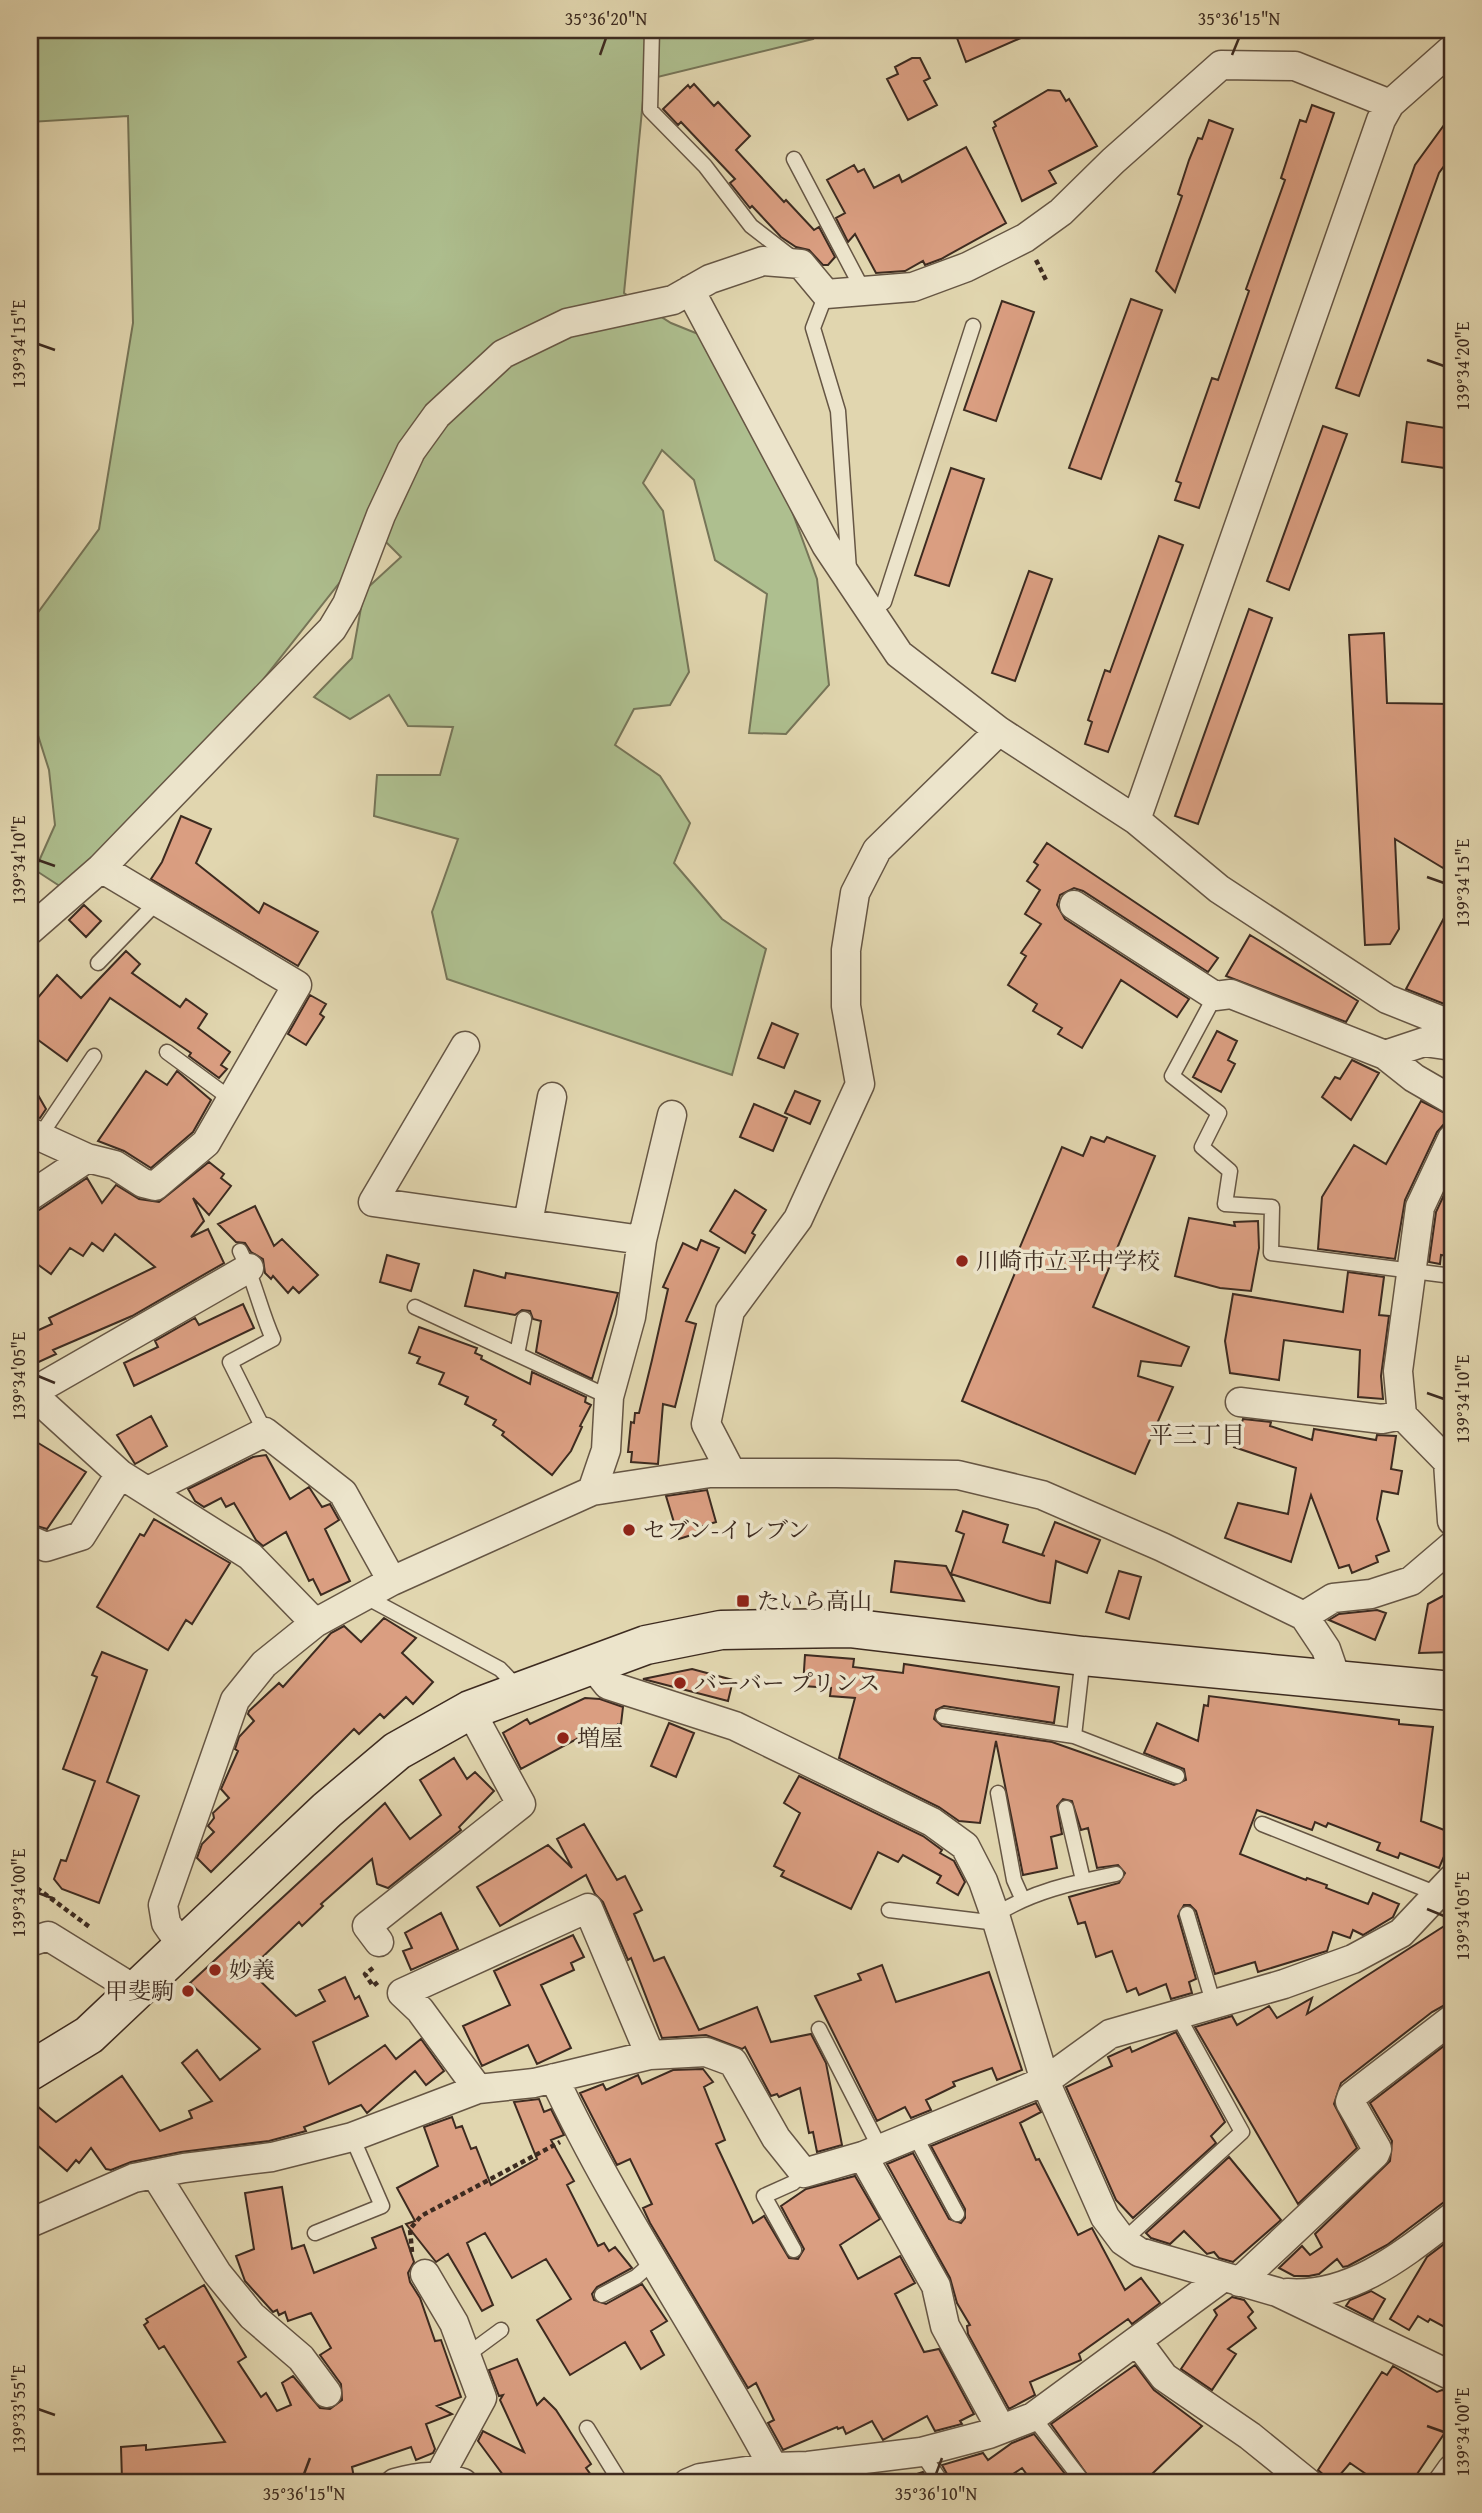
<svg xmlns="http://www.w3.org/2000/svg" width="1482" height="2513" font-family="'Gentium Book Plus','Noto Serif JP',serif">
<rect width="100%" height="100%" fill="#e1d6af"/>
<filter id="stains"><feTurbulence type="fractalNoise" baseFrequency=".00286" numOctaves="4"/><feColorMatrix values="0 0 0 0 .2 0 0 0 0 .09 0 0 0 0 .02 0 0 0 .5 -.17"/></filter>
<radialGradient id="worn" r=".72"><stop offset=".6" stop-color="#630" stop-opacity="0"/><stop offset="1" stop-color="#630" stop-opacity=".3"/></radialGradient>
<path fill="#aebf8f" stroke="#767558" stroke-width="2" d="M30,30H810L813,39L645,80L624,293L671,323L723,344L768,446L817,579L829,685L786,734L749,733L767,594L715,560L694,480L662,450L643,483L663,511L689,672L670,705L634,709L615,745L660,776L690,823L674,863L722,919L766,949L732,1075L447,979L432,912L458,839L374,816L377,775H440L453,727L408,726L389,695L350,719L314,697L352,658L364,591L401,557L378,534L236,714L72,894L35,870L55,825L49,770L30,710V630L34,618L99,529L133,323L128,116L30,122Z"/>
<path fill="#da9e81" stroke="#3d2b20" stroke-width="2" d="M954,30H1039L966,62Z
M912,58H920L930,78L924,81L937,105L908,120L887,79L898,74L895,67Z
M694,84L714,106L718,102L750,136L736,150L784,202L786,200L814,230L819,227L835,257L828,265H823L809,250L796,247L781,237L752,206L750,208L730,183L735,179L681,122L678,125L663,109L688,85L690,88Z
M1048,90L1060,91L1066,101L1069,99L1097,146L1049,171L1056,183L1022,201L993,128L996,126L994,122Z
M1312,105L1334,113L1199,508L1175,500L1181,483L1176,481L1212,378L1218,380L1249,291L1246,289L1285,180L1281,178L1300,120L1306,122Z
M1452,114V155L1439,173L1359,396L1336,388L1415,165Z
M1209,120L1233,129L1175,292L1156,271L1182,196L1178,194L1189,160L1198,138L1202,139Z
M966,147L1006,223L941,259L925,265L923,261L905,271L876,273L855,234L848,242L836,218L845,213L827,180L854,165L858,172L864,169L874,188L899,175L902,182Z
M1131,299L1162,310L1101,479L1069,468Z
M1002,301L1034,312L996,421L964,410Z
M1407,422L1452,429V469L1402,462Z
M1323,426L1347,434L1289,590L1267,581Z
M951,468L984,479L949,586L915,575Z
M1159,536L1183,545L1108,752L1085,744L1092,722L1088,720L1105,670L1110,672Z
M1029,571L1052,579L1015,681L992,673Z
M1249,609L1272,618L1198,824L1175,816Z
M1384,633L1387,703L1452,704V854L1443,868L1395,839L1399,929L1390,944L1365,945L1349,635Z
M181,816L211,829L196,863L259,913L264,903L318,932L298,966L151,879L162,862Z
M1047,843L1218,958L1208,972L1083,891L1074,888L1060,895L1057,905L1065,919L1189,999L1177,1017L1121,980L1082,1048L1058,1034L1062,1028L1033,1011L1037,1004L1008,985L1026,956L1021,953L1041,924L1025,914L1040,890L1027,881L1038,865L1034,862Z
M1452,903V1007L1406,989Z
M84,905L101,921L86,937L69,920Z
M1250,935L1358,1001L1346,1022L1226,976Z
M126,951L140,964L132,973L180,1007L186,999L207,1014L198,1028L230,1052L221,1065L227,1069L219,1078L189,1056L191,1053L110,998L67,1061L30,1034V1007L57,975L81,998Z
M310,995L326,1004L320,1014L324,1017L306,1045L288,1034Z
M772,1023L798,1034L784,1068L758,1058Z
M1217,1031L1237,1041L1228,1060L1235,1064L1221,1092L1193,1077Z
M1352,1060L1379,1073L1351,1120L1322,1097L1335,1077L1340,1079Z
M146,1071L167,1085L177,1071L211,1100L193,1132L151,1168L124,1151L98,1141Z
M30,1081L46,1109L40,1118L30,1116Z
M795,1091L820,1101L810,1124L785,1113Z
M1421,1101L1451,1116L1437,1132L1405,1200L1395,1259L1318,1249L1322,1197L1354,1145L1386,1164Z
M754,1104L787,1118L773,1151L740,1137Z
M1091,1137L1104,1142L1107,1137L1155,1156L1093,1307L1189,1347L1181,1366L1141,1361L1138,1376L1173,1387L1135,1474L962,1401L1017,1268L1012,1266L1062,1147L1083,1156Z
M209,1162L224,1174L221,1178L231,1186L209,1215L193,1198L204,1221L191,1237L208,1229L224,1263L132,1316L53,1350L56,1354L30,1366V1334L52,1324L49,1318L155,1267L115,1234L103,1251L92,1243L83,1256L70,1248L51,1274L30,1259V1212L39,1210L87,1178L102,1203L116,1185L139,1199L159,1202Z
M1450,1182L1452,1228L1448,1256L1441,1255L1440,1264L1429,1262L1436,1212Z
M735,1190L766,1210L752,1233L755,1235L745,1253L710,1231Z
M255,1206L274,1246L282,1239L318,1275L299,1293L293,1287L288,1293L273,1276L271,1279L265,1273L263,1259L251,1252L245,1243L236,1242L218,1224Z
M1189,1218L1235,1226L1234,1222L1258,1221L1259,1248L1251,1291L1220,1288L1175,1276Z
M701,1240L719,1248L686,1321L696,1324L675,1407L663,1404L658,1464L631,1462L632,1452H628L631,1422L634,1423L635,1413H639L652,1360L668,1289L663,1287L683,1243L697,1250Z
M387,1255L419,1264L411,1291L380,1282Z
M474,1270L505,1278L506,1273L618,1293L592,1379L536,1352L541,1321L533,1319L530,1311L522,1310L515,1315L465,1306Z
M1348,1272L1384,1277L1379,1315L1389,1316L1381,1376L1383,1399L1358,1397L1360,1350L1284,1340L1279,1380L1230,1373L1225,1341L1233,1294L1343,1312Z
M243,1304L254,1328L134,1386L124,1363L158,1347L155,1341L195,1318L199,1325Z
M419,1327L477,1348L475,1353L482,1356L481,1359L530,1384L532,1372L586,1397L585,1402L591,1405L580,1426L582,1427L571,1451L552,1475L502,1435L504,1432L493,1425L496,1420L465,1404L468,1397L439,1384L444,1373L417,1363L420,1357L409,1353Z
M151,1416L167,1446L135,1464L117,1435Z
M1243,1419L1271,1422L1270,1426L1312,1440L1314,1429L1376,1440L1377,1435L1396,1436L1391,1469L1402,1471L1398,1494L1382,1491L1377,1519L1389,1551L1376,1556L1378,1562L1352,1573L1349,1565L1339,1568L1311,1495L1291,1562L1225,1538L1238,1503L1288,1514L1296,1468L1234,1447Z
M30,1438L86,1472L47,1529L30,1524Z
M266,1455L290,1499L309,1487L322,1507L330,1504L339,1520L325,1529L350,1581L321,1595L313,1579L309,1581L286,1532L263,1546L256,1540L234,1503L226,1507L221,1498L204,1507L195,1501L188,1489L253,1457Z
M707,1490L716,1522L703,1526L704,1531L679,1539L666,1496Z
M963,1511L1008,1525L1003,1542L1045,1556L1042,1555L1055,1522L1100,1540L1087,1573L1056,1561L1050,1603L1039,1601L951,1574L964,1534L956,1531Z
M154,1519L230,1563L192,1624L186,1620L168,1650L97,1607L140,1534L144,1536Z
M895,1561L946,1566L964,1601L891,1592Z
M1119,1571L1141,1577L1129,1619L1106,1612Z
M1452,1591V1652L1419,1653L1428,1604Z
M1377,1610L1386,1613L1375,1640L1329,1620L1339,1614Z
M384,1618L416,1638L402,1653L433,1682L413,1704L406,1697L384,1718L380,1714L359,1734L354,1729L211,1872L197,1858L202,1844L214,1832L208,1826L214,1818L213,1813L229,1798L221,1789L238,1751L235,1749L239,1737L254,1721L248,1714L249,1711L279,1683L283,1687L331,1633L344,1626L361,1642Z
M102,1652L147,1670L107,1782L139,1796L99,1903L62,1889L54,1879L61,1860L66,1861L95,1781L63,1769L97,1677L92,1675Z
M805,1655L854,1659L853,1667L903,1673L904,1664L1059,1687L1054,1723L944,1706L936,1710L934,1719L942,1726L1052,1742L1174,1785L1186,1780L1184,1769L1144,1753L1157,1723L1198,1741L1204,1705L1208,1706L1209,1696L1399,1720V1724L1433,1727L1421,1821L1452,1833V1838L1439,1868L1400,1853L1398,1858L1377,1850L1380,1843L1328,1823L1326,1827L1315,1822L1312,1830L1257,1810L1240,1854L1306,1880L1307,1878L1327,1885L1326,1888L1368,1904L1373,1893L1399,1904L1393,1917L1363,1935L1353,1930L1350,1938L1333,1932L1327,1951L1317,1954L1258,1972L1255,1962L1215,1974L1196,1911L1190,1905H1184L1178,1916L1196,1979L1189,1982L1192,1993L1171,1999L1166,1984L1139,1995L1136,1988L1127,1992L1112,1951L1096,1957L1085,1922L1078,1924L1069,1897L1119,1883L1125,1873L1118,1865L1097,1868L1088,1828L1081,1830L1072,1801L1063,1799L1057,1806L1062,1834L1051,1837L1057,1868L1023,1875L996,1741L980,1823L959,1821L939,1807L839,1758L855,1698L830,1696L831,1688L803,1686Z
M692,1669L733,1680L728,1701L643,1679Z
M585,1698L600,1699L623,1707L621,1724H618L611,1745L598,1737L584,1735L521,1769L503,1733L527,1719L530,1724Z
M669,1723L694,1733L676,1777L651,1766Z
M454,1758L467,1779L475,1772L494,1791L459,1827L461,1830L388,1888L377,1884L372,1859L321,1904L323,1906L302,1926L299,1922L249,1970L296,2016L325,2001L319,1990L345,1977L355,1999L359,1996L368,2016L313,2042L329,2084L385,2045L396,2059L421,2039L444,2071L426,2085L415,2071L367,2113L361,2105L304,2127L306,2131L269,2141L181,2152L131,2162L111,2170L106,2169L91,2148L79,2163L76,2160L67,2171L30,2139V2100L56,2122L122,2076L160,2131L192,2118L189,2111L212,2101L182,2063L197,2050L220,2080L260,2049L190,1983L385,1803L410,1839L441,1815L420,1780Z
M799,1776L923,1836L942,1850L940,1853L954,1861L965,1882L958,1895L937,1883L941,1876L903,1855L898,1862L878,1852L851,1909L781,1876L784,1871L774,1866L800,1813L784,1803Z
M584,1824L617,1880L625,1876L642,1910L634,1914L654,1961L664,1957L699,2030L757,2007L771,2042L811,2034L826,2063L842,2145L817,2152L813,2132L809,2133L800,2088L779,2097L777,2094L771,2096L745,2047L742,2049L706,2035L662,2038L631,1958L628,1960L603,1902L595,1894L586,1875L500,1926L477,1887L548,1845L572,1868L557,1839Z
M441,1913L458,1949L411,1970L403,1951L412,1948L405,1933Z
M1452,1921V2001L1432,2012L1341,2083L1334,2104L1357,2148L1298,2204L1195,2027L1232,2016L1237,2025L1269,2006L1277,2018L1312,1998L1307,2014Z
M573,1935L584,1957L571,1963L574,1970L541,1985L571,2048L537,2064L528,2045L482,2066L463,2026L510,2005L494,1971Z
M882,1965L896,2002L989,1972L1022,2070L997,2080L992,2068L953,2082L955,2086L926,2100L931,2110L911,2118L905,2107L877,2121L815,1996L861,1980L858,1974Z
M1176,2032L1225,2122L1211,2136L1216,2143L1133,2218L1116,2200L1066,2087L1112,2066L1108,2057L1130,2047L1132,2052Z
M1449,2042L1452,2046V2196L1387,2245L1348,2266L1343,2267L1337,2259L1319,2274L1309,2276H1294L1279,2268L1302,2246L1310,2255L1322,2247L1315,2234L1390,2161L1392,2141L1370,2103Z
M703,2069L713,2082L704,2087L725,2140L716,2144L753,2223L764,2216L789,2258L798,2259L804,2249L781,2206L806,2189L855,2176L880,2219L840,2245L858,2279L900,2256L915,2283L895,2294L924,2352L939,2349L974,2414L960,2421L962,2424L935,2431L927,2416L883,2440L872,2421L846,2434L843,2427L838,2429L837,2427L783,2450L768,2423L774,2420L756,2383L748,2388L650,2223L643,2208L652,2204L630,2159L617,2165L580,2093L603,2084L606,2090L638,2075L642,2084L673,2070Z
M539,2099L544,2112L551,2109L564,2135L551,2140L574,2181L567,2185L598,2246L604,2243L609,2251L615,2247L632,2268L597,2287L592,2294L594,2300L606,2304L642,2284L667,2321L651,2331L664,2355L641,2369L625,2342L570,2375L537,2320L571,2299L546,2259L512,2278L485,2233L467,2243L493,2305L482,2311L448,2254L436,2262L406,2224L415,2221L397,2188L438,2166L424,2127L452,2117L456,2128L462,2126L471,2149L476,2147L491,2185L537,2159L514,2102Z
M1036,2103L1041,2112L1020,2123L1036,2160L1039,2159L1078,2235L1092,2228L1125,2290L1141,2278L1160,2303L1132,2324L1128,2319L1079,2354L1081,2360L1030,2382L1035,2395L1009,2409L968,2334L967,2326L970,2325L957,2303L950,2278L887,2164L913,2153L949,2219L961,2223L965,2218V2209L931,2146Z
M1229,2157L1281,2220L1233,2262L1219,2258L1214,2252L1207,2254L1184,2231L1170,2244L1151,2238L1146,2233Z
M282,2187L292,2249L304,2245L314,2273L376,2248L372,2238L402,2226L414,2262L408,2273L410,2282L420,2298L435,2341L441,2340L461,2397L437,2406L452,2414L426,2424L435,2449L433,2453L416,2460L411,2447L352,2467L355,2483H167V2477L122,2480L121,2447L146,2445V2450L225,2442L164,2346L159,2349L144,2325L148,2322L146,2319L204,2285L246,2357L238,2362L261,2397L266,2393L277,2411L291,2405L282,2383L293,2376L320,2408L330,2409L342,2400L341,2384L320,2355L331,2348L311,2313L288,2321L285,2312L279,2315L277,2310L273,2312L245,2281L236,2256L254,2249L245,2193Z
M1452,2238V2331L1430,2319L1428,2322L1418,2316L1409,2330L1390,2319L1427,2257Z
M1371,2291L1385,2299L1373,2320L1346,2306L1350,2300Z
M1232,2297L1244,2300L1253,2312L1248,2317L1256,2328L1228,2349L1236,2354L1212,2390L1181,2369L1217,2315L1214,2310Z
M517,2359L537,2405L544,2398L556,2410L591,2464L586,2468L591,2475L581,2483H509L478,2441L483,2431L524,2452L500,2400L503,2395L499,2396L489,2370Z
M1135,2365L1154,2390L1202,2426L1152,2474L1161,2483H1093L1051,2424Z
M1393,2366L1437,2392L1442,2390L1452,2392V2422L1411,2483H1379L1350,2463L1333,2483L1318,2470L1382,2372L1387,2375Z
M1034,2434L1072,2483H1033L1022,2468L1003,2481L1005,2483H952L942,2465L983,2453L988,2460L1012,2443Z
M923,2472L931,2483H899V2480Z"/>
<g fill="none" stroke-linecap="round" stroke-linejoin="round">
<defs>
<path id="lane" d="M652,30L650,110L705,166L751,226L795,260
M794,159L864,292
M826,294L813,328L838,411L849,570
M869,613L884,602L973,326
M98,963L157,902
M1215,996L1172,1076L1219,1113L1202,1147L1230,1171L1225,1204L1272,1207L1271,1253L1452,1276
M167,1052L231,1099
M40,1136L94,1056
M240,1251C254,1279 260,1310 273,1339L230,1362L265,1432
M415,1307L609,1397
M517,1354L524,1319
M366,1597L500,1669L520,1690
M1083,1656L1074,1736L1177,1776
M943,1716L1074,1736
M998,1793L1014,1880L1022,1898
M1066,1808L1083,1880
M1262,1824L1440,1895
M889,1910L997,1923
M1187,1914L1213,2002
M995,1915C1033,1891 1072,1883 1116,1874
M819,2029L880,2148
M914,2134L957,2214
M315,2233L382,2206L352,2137
M1123,2241L1242,2132L1178,2016
M794,2250L764,2196L793,2183L804,2173
M602,2295L636,2277L653,2262
M467,2355L501,2330
M1033,2417L1084,2483
M587,2428L621,2483
M921,2452L942,2483"/>
<path id="street" d="M690,290L826,545L899,654L999,731L1136,820L1219,889L1387,999L1452,1025
M1136,820L1381,120L1390,104L1452,49
M1074,905L1215,996L1231,994L1385,1055L1414,1078L1452,1100
M30,930L101,868L332,629L347,604L381,515L411,451L437,415L503,354L567,323L673,300L710,279L763,261L801,264L826,294L913,287L967,267L1025,238L1061,212L1113,161L1221,65L1295,66L1390,104
M465,1046L373,1202L642,1240
M1385,1055L1424,1042L1452,1046
M30,1132L87,1158L115,1165L143,1183L155,1186L206,1143L297,985L101,868
M1452,1139L1420,1207L1398,1371L1402,1415L1448,1462L1452,1521
M30,1196L87,1158
M528,1223L552,1097
M30,1392L120,1474L250,1556L315,1623
M31,1393L249,1268
M1240,1402L1382,1419L1402,1415
M731,1472L706,1424L730,1311L798,1219L860,1084L846,1006V950L855,893L877,850L999,731
M148,1491L265,1432L343,1493L392,1581
M592,1491L606,1450L609,1397L631,1317L642,1240L672,1115
M30,1540L46,1547L81,1536L120,1474
M1304,1616L1333,1598L1371,1594L1411,1581L1452,1546
M591,1664L608,1685L735,1726L932,1822L965,1846L983,1881L995,1915L1045,2081L1105,2217L1123,2241L1139,2252L1277,2292L1452,2376
M30,1942L48,1936L137,1991
M379,1942L367,1926L521,1804L470,1710
M182,1946L166,1923L163,1905L235,1700L264,1664L315,1623L392,1581L592,1491L710,1473H836L958,1475L1042,1495L1162,1547L1304,1616L1326,1649L1337,1681
M554,2078C617,2213 703,2335 773,2467
M478,2089L420,2010L402,1993L588,1908L650,2055
M863,2156L936,2286L945,2326L1001,2429
M155,2174L217,2273L252,2316L301,2358L327,2393
M30,2223L134,2178L184,2168L272,2157L352,2137L478,2089L534,2083L650,2055L706,2052L733,2062L776,2138L804,2173L863,2156L1045,2081L1110,2034L1284,1984L1353,1959L1401,1933L1452,1879
M425,2274L454,2323L482,2398L440,2475
M1239,2282L1375,2154L1377,2149L1350,2102L1352,2096L1452,2019
M1287,2293C1351,2298 1404,2254 1452,2217
M1138,2342L1164,2377L1250,2436L1308,2483
M395,2483C421,2476 436,2474 463,2483
M688,2483L700,2478L773,2467L808,2466L921,2452L989,2434L1033,2417L1222,2278
M1442,2483L1452,2469"/>
<path id="secondary" d="M30,2071L89,2035L327,1810L397,1751L470,1710L646,1645L721,1630L849,1628L1083,1656L1452,1691"/>
</defs>
<use href="#lane" stroke="#665644" stroke-width="17"/>
<use href="#street" stroke="#665644" stroke-width="31"/>
<use href="#secondary" stroke="#3d2b20" stroke-width="41"/>
<path stroke="#3d2b20" stroke-width="4.5" stroke-dasharray="5 3.5" stroke-linecap="butt" d="M1036,260L1046,280
M30,1883L91,1928
M373,1968L365,1974L373,1986L378,1982
M412,2252L410,2229L421,2216L560,2142"/>
<use href="#lane" stroke="#ece4cb" stroke-width="14"/>
<use href="#street" stroke="#ece4cb" stroke-width="28"/>
<use href="#secondary" stroke="#ece4cb" stroke-width="38"/>
</g>
<path fill="none" stroke="#3d2b20" stroke-width="2.5" d="M600,55L606,38M1232,55L1239,38M38,344L55,350M1427,360L1444,366M38,860L55,866M1427,877L1444,883M38,1376L55,1383M1427,1393L1444,1399M38,1893L55,1899M1427,1909L1444,1916M38,2409L55,2415M1427,2426L1444,2432M304,2474L310,2458M936,2474L942,2458"/>
<g fill="#8f2418" stroke="#ece4cb" stroke-width="2.5">
<circle cx="962" cy="1261" r="7"/>
<circle cx="629" cy="1530" r="7"/>
<rect x="736" y="1594" width="14" height="14" rx="3.5"/>
<circle cx="680" cy="1683" r="7"/>
<circle cx="563" cy="1738" r="7"/>
<circle cx="215" cy="1970" r="7"/>
<circle cx="188" cy="1991" r="7"/>
</g>
<g text-anchor="middle" stroke-width="7" stroke-linejoin="round" paint-order="stroke">
<g font-size="23" fill="#3d2b20" stroke="#ece4cb" text-anchor="start">
<text x="976" y="1269">川崎市立平中学校</text>
<text x="643" y="1538">セブン-イレブン</text>
<text x="757" y="1609">たいら高山</text>
<text x="694" y="1691">バーバー プリンス</text>
<text x="577" y="1746">増屋</text>
<text x="229" y="1978">妙義</text>
<text x="174" y="1999" text-anchor="end">甲斐駒</text>
</g>
<g font-size="24" fill="#3d2b20" stroke="#ece4cb">
<text x="1197" y="1443">平三丁目</text>
</g>
</g>
<rect width="1482" height="2513" fill="none" stroke="#e1d6af" stroke-width="77"/>
<rect x="38" y="38" width="1406" height="2436" fill="none" stroke="#3d2b20" stroke-width="2.5"/>
<g font-size="18" text-anchor="middle" fill="#3d2b20">
<text x="606" y="25">35°36'20"N</text>
<text x="1239" y="25">35°36'15"N</text>
<text transform="translate(19 344) rotate(-90)" y="6">139°34'15"E</text>
<text transform="translate(1463 366) rotate(-90)" y="6">139°34'20"E</text>
<text transform="translate(19 860) rotate(-90)" y="6">139°34'10"E</text>
<text transform="translate(1463 883) rotate(-90)" y="6">139°34'15"E</text>
<text transform="translate(19 1376) rotate(-90)" y="6">139°34'05"E</text>
<text transform="translate(1463 1399) rotate(-90)" y="6">139°34'10"E</text>
<text transform="translate(19 1893) rotate(-90)" y="6">139°34'00"E</text>
<text transform="translate(1463 1916) rotate(-90)" y="6">139°34'05"E</text>
<text transform="translate(19 2409) rotate(-90)" y="6">139°33'55"E</text>
<text transform="translate(1463 2432) rotate(-90)" y="6">139°34'00"E</text>
<text x="304" y="2500">35°36'15"N</text>
<text x="936" y="2500">35°36'10"N</text>
</g>
<rect width="100%" height="100%" filter="url(#stains)"/>
<rect width="100%" height="100%" fill="url(#worn)"/>
</svg>
